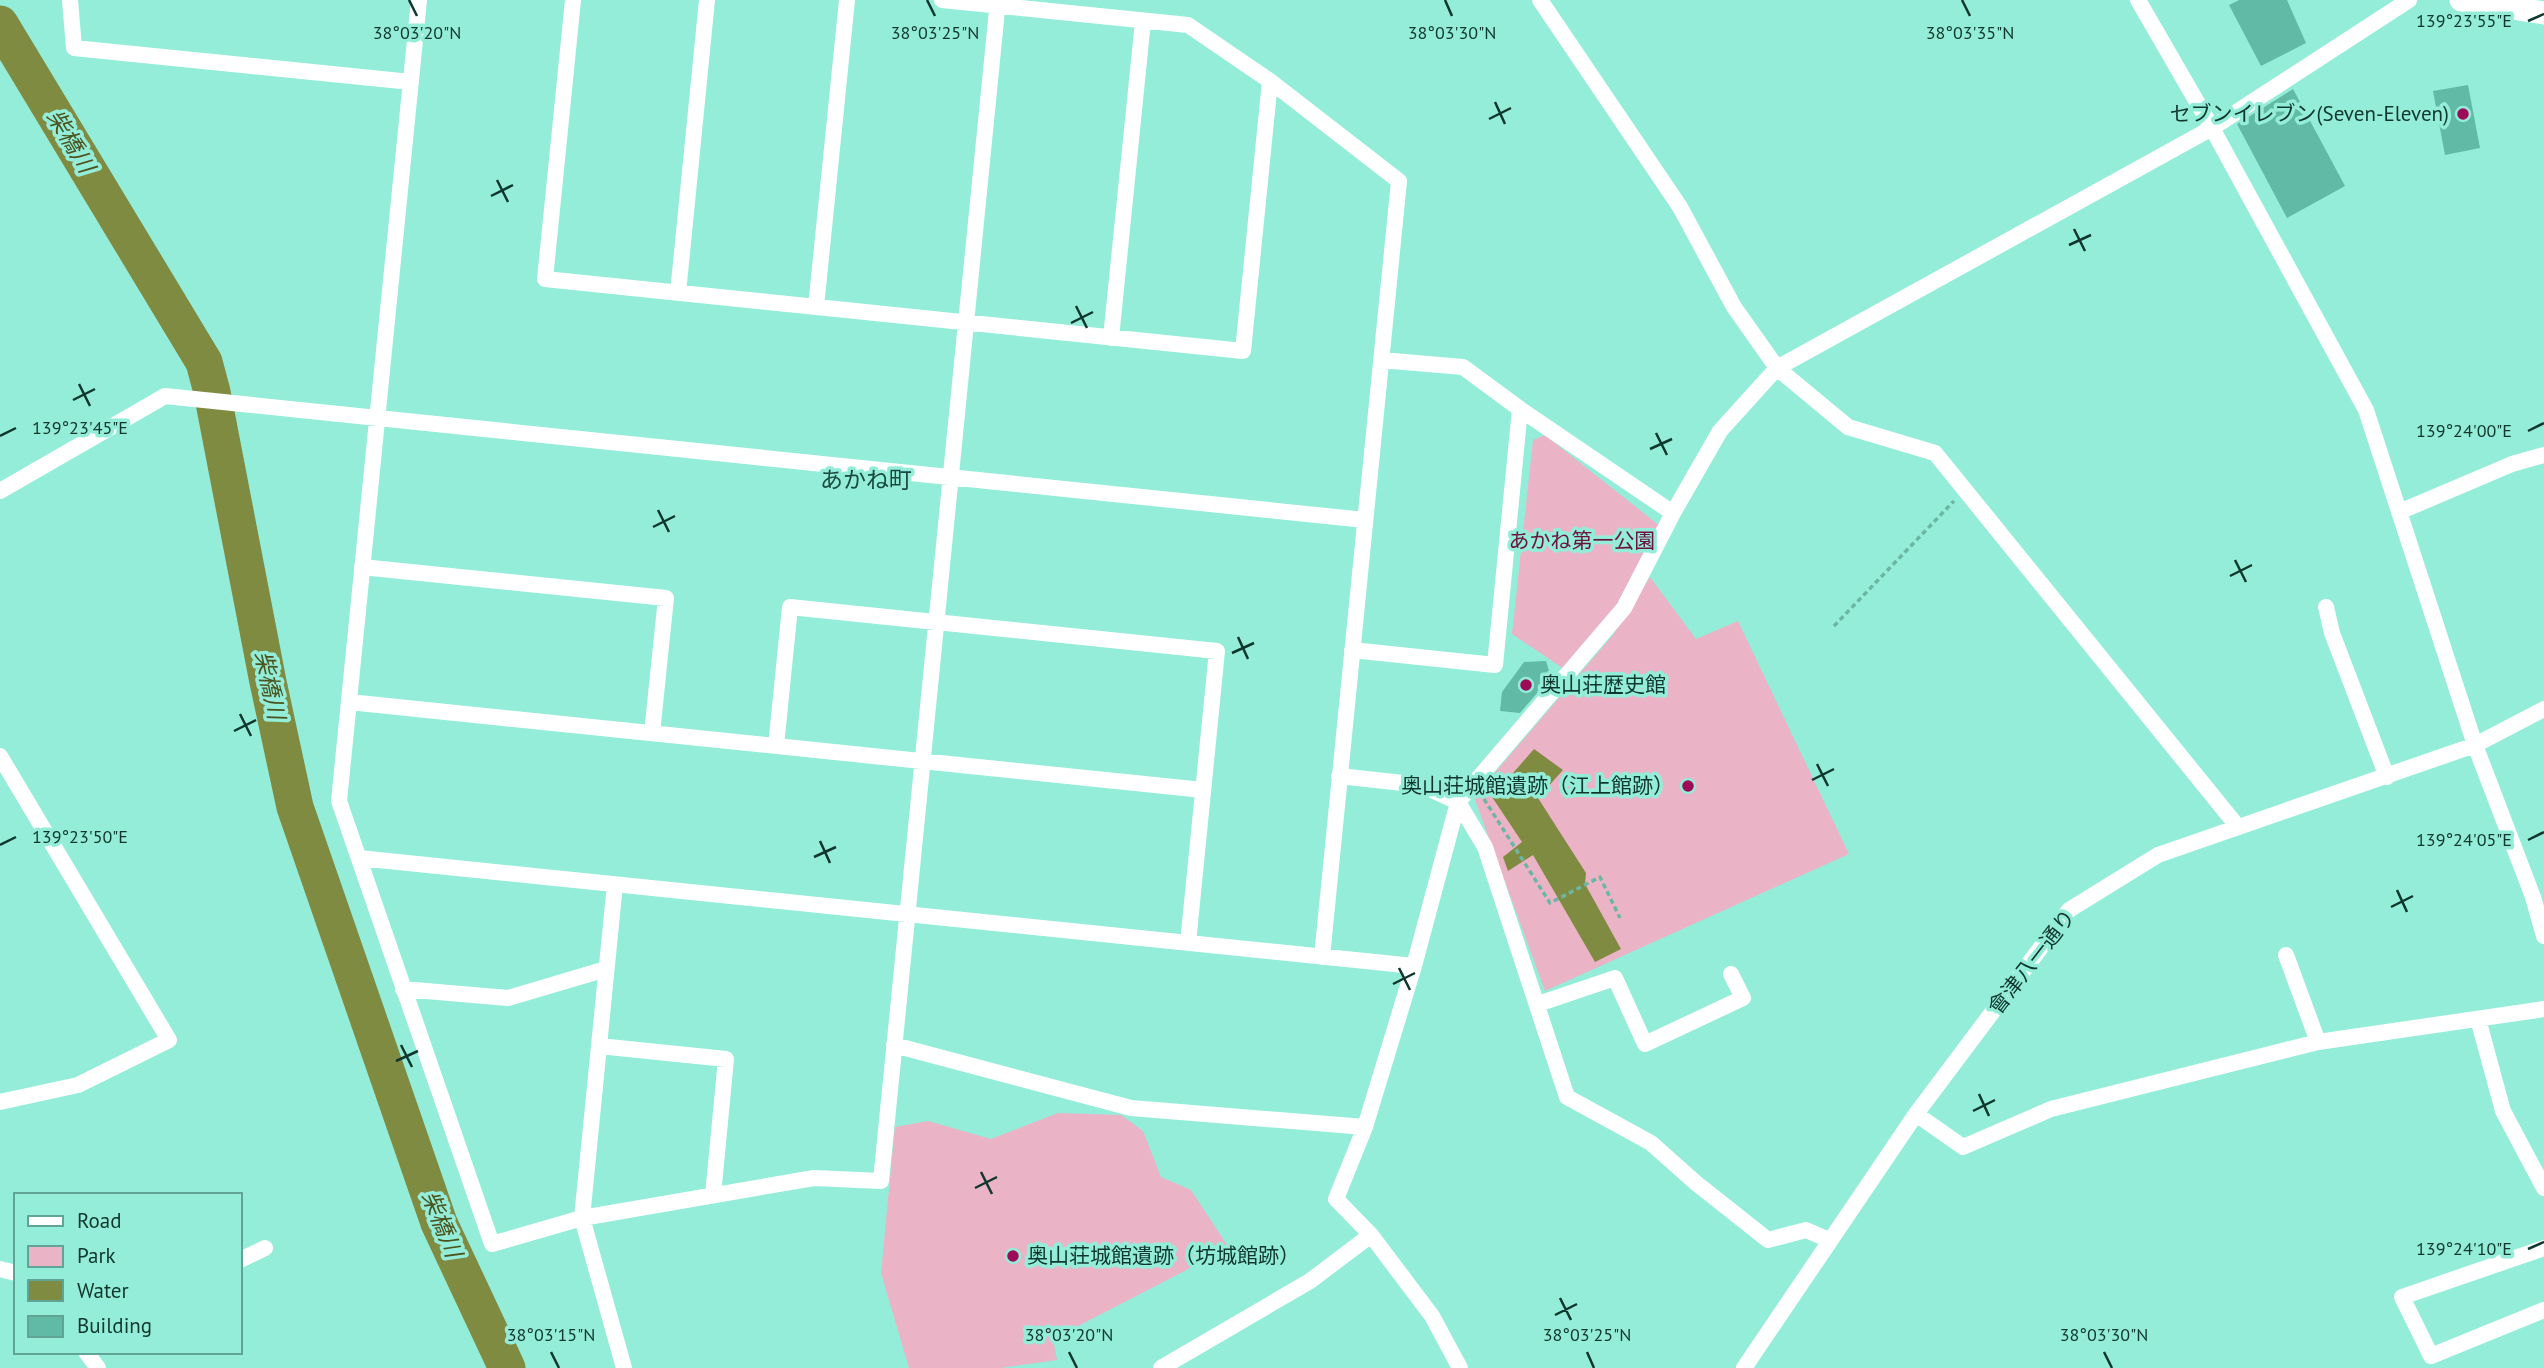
<svg xmlns="http://www.w3.org/2000/svg" width="2544" height="1368" font-family="'PT Sans','Noto Sans JP',sans-serif">
<rect width="100%" height="100%" fill="#94edd8"/>
<path fill="#ebb3c6" d="M1545,435L1660,526L1613,611L1564,669L1512,634L1533,440Z
M1650,577L1696,639L1738,621L1849,854L1545,991L1474,797L1613,635Z
M1058,1113L1121,1115L1143,1131L1161,1177L1191,1190L1229,1248L1053,1339L1057,1360L1000,1368H909L881,1273L895,1127L928,1121L991,1139Z"/>
<path fill="#808b42" d="M1534,749L1563,770L1538,798L1586,873L1585,884L1621,949L1595,962L1533,855L1508,871L1503,857L1522,842L1492,797Z"/>
<g fill="none" stroke-linecap="round" stroke-linejoin="round">
<path stroke="#808b42" stroke-width="37" d="M0,24L204,362L212,392L268,682L295,807L439,1223L507,1368"/>
</g>
<path fill="#60baa5" d="M2239,0H2287L2306,43L2261,66L2229,5Z
M2468,85L2480,148L2445,155L2433,91Z
M2293,89L2345,186L2287,218L2237,124Z
M1546,661L1551,677L1520,713L1500,711L1502,692L1524,662Z"/>
<g fill="none" stroke-linecap="round" stroke-linejoin="round">
<path stroke="#6cb6a4" stroke-width="3.5" stroke-dasharray="5 3.5" stroke-linecap="butt" d="M1834,626L1954,501
M1484,799L1550,903L1600,877L1620,918"/>
<path stroke="#fff" stroke-width="16" d="M70,0L74,48L411,82
M419,0L339,801L492,1244L582,1218L814,1178L881,1181L998,0
M573,0L545,279L1243,351L1270,81
M942,0L1188,25L1270,81L1399,181L1322,957
M1540,0L1680,207L1734,307L1777,368L1848,427L1935,453L2238,827
M2138,0L2212,128L2366,410L2475,745L2533,897L2544,936
M678,293L707,0
M816,307L847,0
M1111,338L1143,21
M1381,360L1463,367L1520,409L1673,513
M0,491L165,396L1365,520
M2399,512L2512,464L2544,455
M362,567L666,598L652,733
M2326,607L2332,633L2387,777
M1352,650L1495,665L1520,409
M349,702L1203,790
M776,746L790,607L1217,651L1188,943
M0,756L169,1040L78,1085L0,1102
M1339,776L1421,785L1458,802L1485,847L1567,1097L1651,1143L1696,1183L1768,1240L1806,1230L1829,1240
M359,858L1414,966
M615,884L582,1218L624,1368
M2286,955L2318,1042
M403,989L508,998L606,969
M1538,1004L1615,978L1645,1044L1743,998L1731,974
M2478,1019L2503,1111L2544,1188
M894,1045L1131,1108L1365,1127
M599,1046L726,1059L713,1195
M1916,1114L1963,1147L2051,1109L2318,1042L2544,1009
M1371,1235L1432,1316L1460,1368
M2544,1248L2402,1297L2431,1356L2544,1310
M240,1260L265,1248
M0,1269L16,1273
M86,1352L98,1368
M1161,1368L1310,1281L1371,1235L1336,1199L1365,1127L1414,966L1458,802L1624,608L1673,513L1720,431L1777,368L2212,128L2409,0
M1744,1368L1916,1114L2069,910L2158,855L2475,745L2544,709"/>
<path stroke="#fff" stroke-width="23" d="M2461,0L2544,13"/>
</g>
<path fill="none" stroke="#10372e" stroke-width="2.5" d="M409,0L417,16M927,0L935,16M1445,0L1452,16M1962,0L1970,16M2528,21L2544,14M1495,102L1505,124M1489,119L1511,108M497,180L508,202M491,196L513,185M2074,229L2085,251M2069,245L2091,235M1076,306L1087,328M1071,323L1093,312M79,384L90,406M73,400L95,389M2528,431L2544,423M1656,433L1667,455M0,436L16,428M1650,449L1672,439M658,510L669,532M653,527L675,516M2235,560L2246,582M2230,576L2252,565M1238,637L1248,659M1232,653L1254,643M240,714L251,736M234,731L256,720M1817,764L1828,786M1812,780L1834,769M2528,840L2544,832M820,841L830,863M0,845L16,837M814,857L836,847M2397,890L2407,912M2391,907L2413,896M1399,968L1410,990M1393,984L1415,973M401,1045L412,1067M396,1061L418,1051M1979,1094L1989,1116M1973,1111L1995,1100M981,1172L992,1194M975,1188L997,1177M2528,1249L2544,1242M1560,1298L1571,1320M1555,1315L1577,1304M551,1352L559,1368M1069,1352L1077,1368M1587,1352L1594,1368M2104,1352L2112,1368"/>
<g fill="#9c0a58" stroke="#94edd8" stroke-width="2.5">
<circle cx="2463" cy="114" r="7"/>
<circle cx="1526" cy="685" r="7"/>
<circle cx="1688" cy="786" r="7"/>
<circle cx="1013" cy="1256" r="7"/>
</g>
<g text-anchor="middle" stroke-width="7" stroke-linejoin="round" paint-order="stroke">
<g font-size="21" fill="#10372e" stroke="#94edd8" text-anchor="end">
<text x="2449" y="121">セブンイレブン(Seven-Eleven)</text>
<text x="1540" y="692" text-anchor="start">奥山荘歴史館</text>
<text x="1674" y="793">奥山荘城館遺跡（江上館跡）</text>
<text x="1027" y="1263" text-anchor="start">奥山荘城館遺跡（坊城館跡）</text>
</g>
<g font-size="21" fill="#6c123e" stroke="#94edd8">
<text x="1582" y="548">あかね第一公園</text>
</g>
<g font-size="21" fill="#10372e" stroke="#94edd8">
<text transform="translate(2032 962) rotate(-52)" y="7">會津八一通り</text>
</g>
<g font-size="23" font-style="italic" fill="#4b531d" stroke="#94edd8">
<text transform="translate(71 141) rotate(59)" y="8">柴橋川</text>
<text transform="translate(270 685) rotate(78)" y="8">柴橋川</text>
<text transform="translate(442 1224) rotate(68)" y="8">柴橋川</text>
</g>
<g font-size="23" fill="#194a40" stroke="#94edd8">
<text x="866" y="488">あかね町</text>
</g>
</g>
<g font-size="18" text-anchor="middle" fill="#10372e" stroke="#94edd8" stroke-width="7" stroke-linejoin="round" paint-order="stroke">
<text x="2464" y="27">139°23'55"E</text>
<text x="1970" y="39">38°03'35"N</text>
<text x="417" y="39">38°03'20"N</text>
<text x="935" y="39">38°03'25"N</text>
<text x="1452" y="39">38°03'30"N</text>
<text x="80" y="434">139°23'45"E</text>
<text x="2464" y="437">139°24'00"E</text>
<text x="80" y="843">139°23'50"E</text>
<text x="2464" y="846">139°24'05"E</text>
<text x="2464" y="1255">139°24'10"E</text>
<text x="551" y="1341">38°03'15"N</text>
<text x="1069" y="1341">38°03'20"N</text>
<text x="1587" y="1341">38°03'25"N</text>
<text x="2104" y="1341">38°03'30"N</text>
</g>
<rect x="14" y="1193" width="228" height="161" fill="#94edd8" stroke="#5fa494" stroke-width="2"/>
<rect x="28" y="1216" width="35" height="10" fill="#ffffff" stroke="#5fa494" stroke-width="2"/>
<text x="77" y="1228" font-size="21" fill="#10372e">Road</text>
<rect x="28" y="1246" width="35" height="21" fill="#ebb3c6" stroke="#5fa494" stroke-width="2"/>
<text x="77" y="1263" font-size="21" fill="#10372e">Park</text>
<rect x="28" y="1280" width="35" height="21" fill="#808b42" stroke="#5fa494" stroke-width="2"/>
<text x="77" y="1298" font-size="21" fill="#10372e">Water</text>
<rect x="28" y="1316" width="35" height="21" fill="#60baa5" stroke="#5fa494" stroke-width="2"/>
<text x="77" y="1333" font-size="21" fill="#10372e">Building</text>
</svg>
